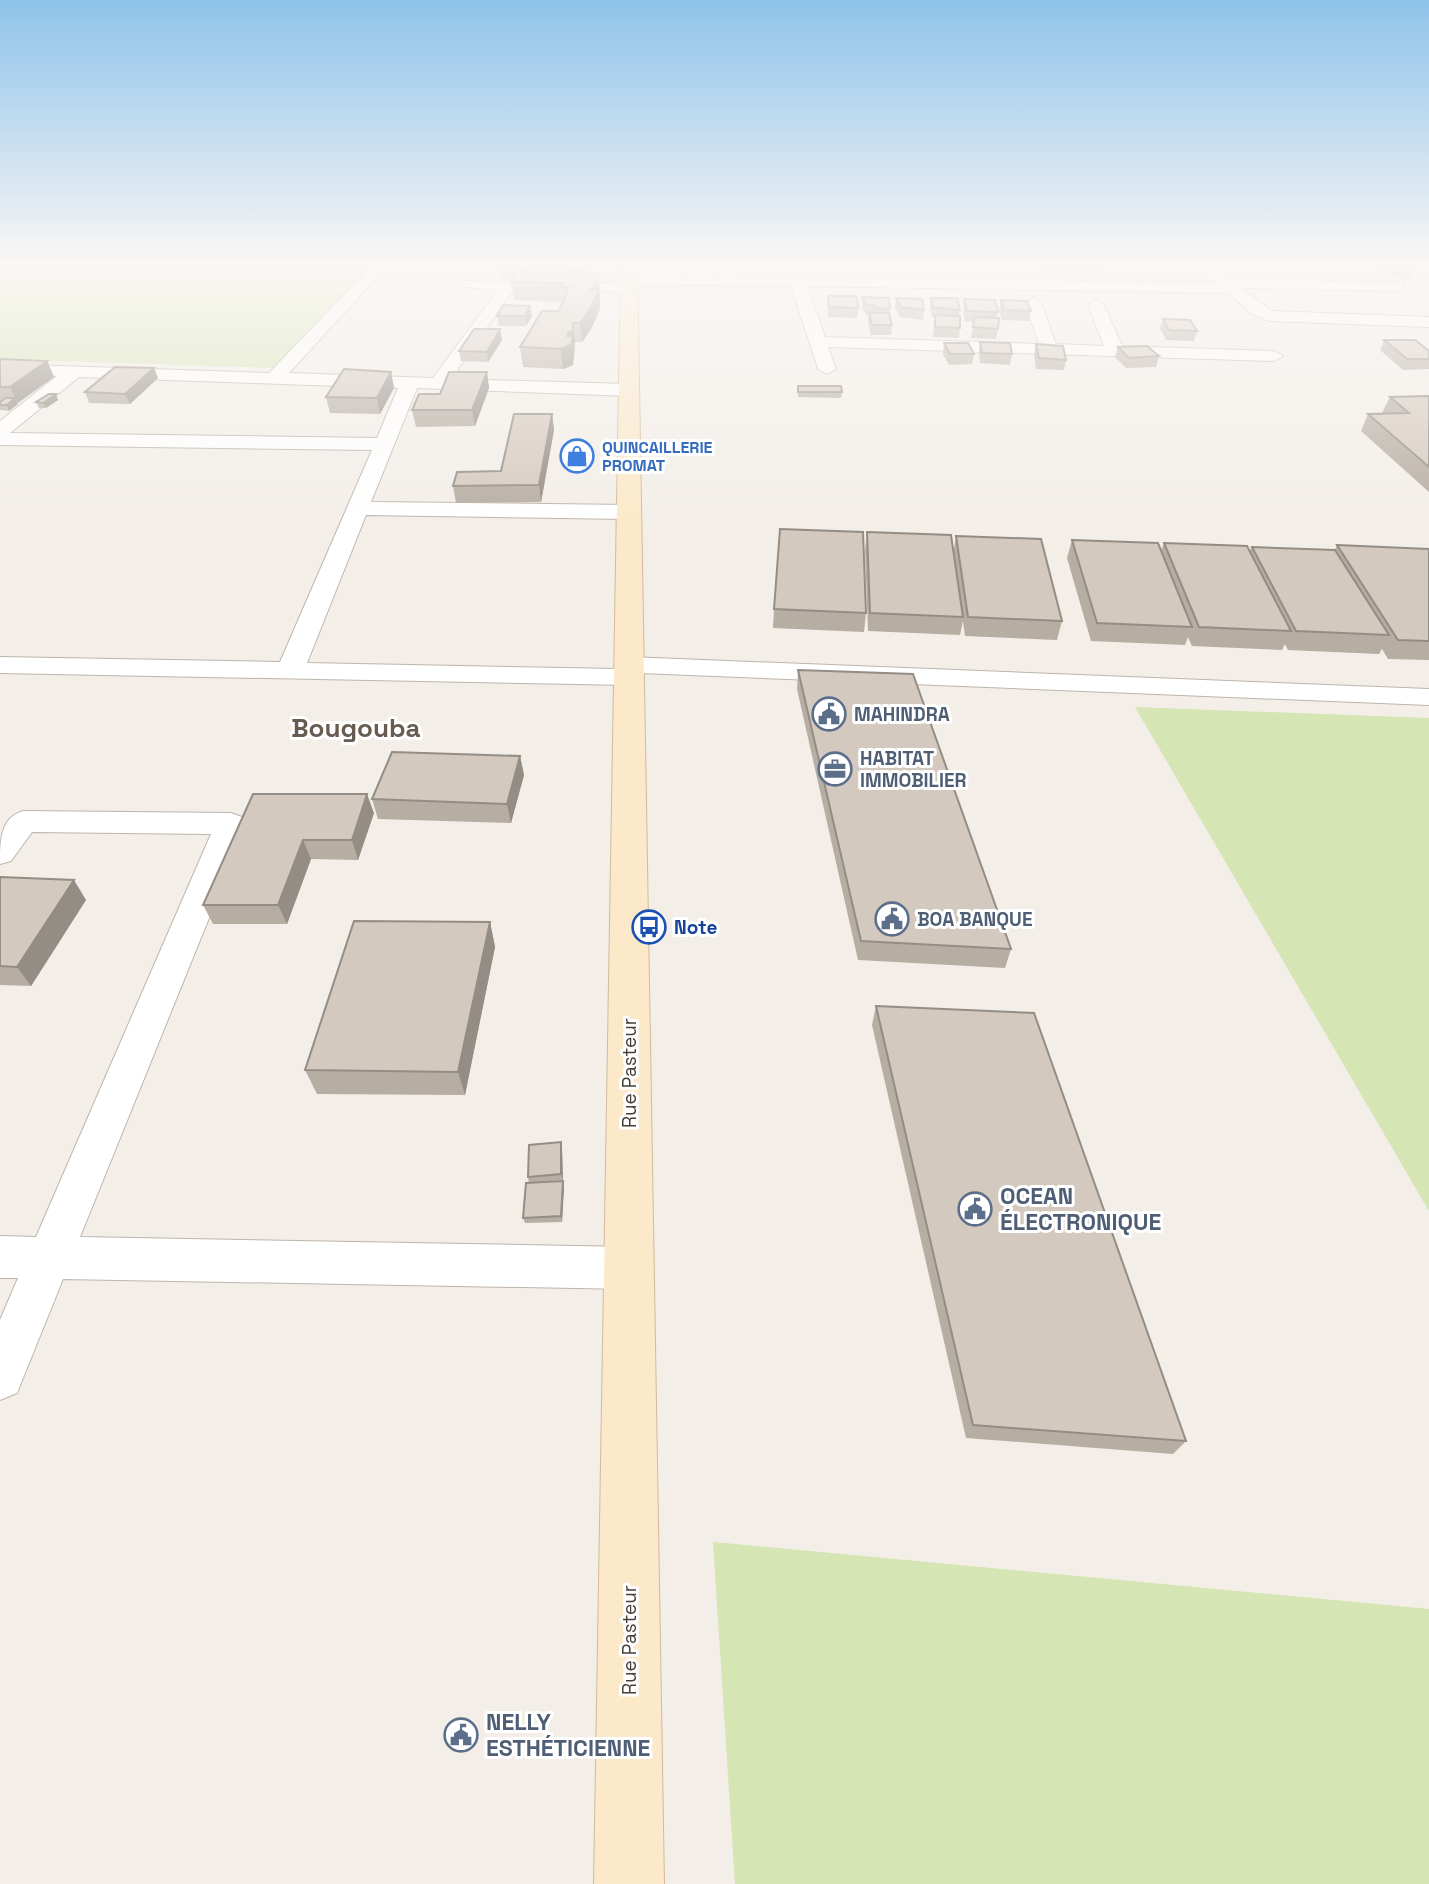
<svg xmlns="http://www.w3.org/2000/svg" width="1429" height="1884" font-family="'Space Grotesk',sans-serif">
<rect width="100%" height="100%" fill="#f3eee8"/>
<path fill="#d5e5b3" d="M0,262H377L274,368L0,359Z
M1135,707L1429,718V1211Z
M713,1542L1429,1609V1884H735Z"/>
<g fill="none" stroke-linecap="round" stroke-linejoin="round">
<defs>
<path id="minor" d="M376,262H391L289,373L433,378L498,290L464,287L461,284L464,281L629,284L634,286L637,289L634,292L513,290L451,379L629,384L638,390L629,396L417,388L371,502L629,505L637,507L640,512L637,517L629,519L366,515L307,663L618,669L616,665L620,659L629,657L1429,689V705L640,673L643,677L639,683L629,685L0,673V657L280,662L372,450L0,445V421L57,376L0,374V364L269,373ZM79,377L398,388L377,438L10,433Z
M1195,262H1211L1230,278L1402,283L1405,286L1397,291L1241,288L1272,311L1429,317V327L1269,321L1251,313L1228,293L807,286L825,337L1039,344L1025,303L1033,298L1041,303L1056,344L1104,346L1088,305L1096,300L1104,305L1122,346L1274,351L1283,356L1274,361L828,347L836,369L827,374L818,369L791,286L629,284L621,279L629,274L1217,283Z
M23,811L231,813L242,817L247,824L80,1237L629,1247L645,1253L651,1268L645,1283L629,1289L63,1279L17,1393L0,1400V1320L18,1278H0V1236L36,1237L211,834L32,832L11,861L0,864C0,841 0,818 23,811Z"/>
<path id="secondary" d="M621,262H637L664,1884H594Z"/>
</defs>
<use href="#minor" stroke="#beb5ab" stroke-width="2"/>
<use href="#secondary" stroke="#d0bb9a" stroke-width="2"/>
<use href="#minor" fill="#fff" fill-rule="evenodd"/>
<use href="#secondary" fill="#fbe9c9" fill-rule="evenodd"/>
</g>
<path fill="#b6ada3" d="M499,262H584L585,274L600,293L599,295L600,309L591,329L582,342H575L574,356L573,365L563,369L523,367L520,347L559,311L561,305V302L514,300L511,282L513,280L509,279L500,275Z
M904,262H1102L1100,267L904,263Z
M1384,264L1412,274L1410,279L1393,278L1382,269Z
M828,296L858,308L857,318L828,317Z
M862,297L890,309L889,315L892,325L891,335H871L868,323V315H866L862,307Z
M896,298L924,310L923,320L900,317L895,308Z
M931,298L960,310L959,316L960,328L959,338L933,337L935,317H932L930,307Z
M964,299L998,312L997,318L998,329L996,339L971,338L974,322L965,321L963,309Z
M1001,300L1031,311L1029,321L1002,320L999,310Z
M497,316H532L526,326H499Z
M1163,319L1197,331L1194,341L1166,340L1160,329Z
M500,329L502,340L488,362L461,361L459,351Z
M1384,340L1429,351V369L1403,370L1380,350Z
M980,342L1012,354L1010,365L980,363L979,352Z
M944,343L974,354L972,364L949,365L943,354Z
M1036,344L1066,360L1064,370L1036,369L1034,355Z
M1118,347L1159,356L1156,367L1126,368L1115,357Z
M0,359L47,361L54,377L17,403L18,404L9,411L0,410Z
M391,372L394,388L380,414L330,413L326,397Z
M487,372L489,388L475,426L416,427L412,410L440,394Z
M158,378L130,404L89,403L85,392Z
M798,386L842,392L841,398L798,397Z
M1429,396V492L1361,431L1368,414H1383L1382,413L1390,397Z
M58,400L46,408H39L36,402Z
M552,414L554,430L541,502L456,503L453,486L501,471Z
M867,532L954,549L956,536L1062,621L1057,640L965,636L963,621L960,635L868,631L865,550Z
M1072,540L1161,551L1164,543L1249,552L1252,547L1335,550L1337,545L1429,549V660L1388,659L1382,649L1379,654L1288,650L1285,644L1282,650L1192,646L1188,637L1185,645L1091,641L1067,558Z
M774,609L866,613L864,632L773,628Z
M798,670L1011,949L1005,968L858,960L797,689Z
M520,756L524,775L511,823L378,819L372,799Z
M253,794L374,813L358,860L311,859L287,924H213L203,905Z
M0,877L86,900L31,986L0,985Z
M490,922L495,947L465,1095L317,1094L305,1070Z
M876,1006L1186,1441L1173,1454L966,1438L872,1025Z
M561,1142L562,1148L563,1180L538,1182L563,1181L564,1187L562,1222L525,1223L523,1218L529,1183L528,1177Z"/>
<path fill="#948d85" d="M583,262L585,274L579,282L578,268Z
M599,274L600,309L591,329L582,342L580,323L591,290Z
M530,306L532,316L526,326L525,316Z
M573,323L575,342L574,356L573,365L563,369L561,349Z
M500,329L502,340L488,362L487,352Z
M47,361L54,377L18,403L10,387Z
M154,368L158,378L130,404L125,394Z
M391,372L394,388L380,414L377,398Z
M487,372L489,388L475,426L472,410Z
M56,394L58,400L46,408L43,403Z
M15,398L18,404L9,411L7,405Z
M552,414L554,430L541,502L539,485Z
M520,756L524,775L511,823L507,804Z
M367,794L374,813L358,860L352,840Z
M303,840L311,859L287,924L278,905Z
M74,880L86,900L31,986L17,967Z
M490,922L495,947L465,1095L458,1072Z
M561,1142L562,1148L563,1180L561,1174Z
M563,1181L564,1187L562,1222L561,1216Z"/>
<path fill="#d4c9be" stroke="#948d85" stroke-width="2" d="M501,262H583L584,266L578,268L507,265Z
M1384,264L1402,265L1412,274L1395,273Z
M518,272L599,274L591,290H599L590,309L580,323H573V331L568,333L567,336H573L571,345L561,349L520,347L542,311H559L569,287H560L562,283L511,282Z
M828,296H857L858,308L829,307Z
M862,297L889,298L890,309L875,308V305H867Z
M896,298L922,299L924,310L901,307Z
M931,298H957L960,310L933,307Z
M964,299L995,300L998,312L967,311Z
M1001,300L1027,301L1031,311L1004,310Z
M503,305L530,306L525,316H497Z
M869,313H889L892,325H872Z
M935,315L960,316V328L935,327Z
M974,317L999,318L998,329L973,327Z
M1163,319L1190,320L1197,331L1169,330Z
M474,329H500L487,352L459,351Z
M1384,340H1415L1429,351V359H1407Z
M980,342L1010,343L1012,354L982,353Z
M944,343H968L974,354H950Z
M1036,344L1063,346L1066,360L1039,358Z
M1147,346L1159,356L1129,358L1118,347Z
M0,359L47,361L10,387H0Z
M115,367L154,368L125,394L85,392Z
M344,369L391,372L377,398L326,397Z
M449,372H487L472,410H412L419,394H440Z
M798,386H841L842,392H798Z
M49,394H56L43,403L36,402Z
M1429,396V467L1368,414L1409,413L1390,397Z
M6,398H15L7,405H0V402Z
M514,414H552L539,485L453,486L457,472L501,471Z
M780,529L863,532L866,613L774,609Z
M867,532L951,535L963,617L870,613Z
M956,536L1041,539L1062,621L968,617Z
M1072,540L1158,543L1192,627L1097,623Z
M1164,543L1247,546L1291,631L1199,627Z
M1337,545L1429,549V641L1398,640Z
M1252,547L1335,550L1389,635L1296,631Z
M798,670L913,674L1011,949L861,941Z
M392,752L520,756L507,804L372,799Z
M253,794H367L352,840H303L278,905H203Z
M0,877L74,880L17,967L0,966Z
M354,921L490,922L458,1072L305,1070Z
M876,1006L1034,1013L1186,1441L973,1425Z
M561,1142V1174L528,1177L529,1145Z
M563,1181L561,1216L523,1218L526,1183Z"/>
<linearGradient id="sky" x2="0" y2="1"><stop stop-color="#8ec3ea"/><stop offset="0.5" stop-color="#faf7f5"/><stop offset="1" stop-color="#faf7f5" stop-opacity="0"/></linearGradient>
<rect width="1429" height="526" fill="url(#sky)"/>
<defs>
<symbol id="shop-ring" viewBox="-11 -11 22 22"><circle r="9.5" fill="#fff" stroke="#3f7fe0" stroke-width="1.5"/><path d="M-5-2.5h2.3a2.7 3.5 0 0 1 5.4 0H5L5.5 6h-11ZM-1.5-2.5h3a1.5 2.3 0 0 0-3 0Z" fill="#3f7fe0"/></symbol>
<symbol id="civic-ring" viewBox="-11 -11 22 22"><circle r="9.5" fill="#fff" stroke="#5c6f8a" stroke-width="1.5"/><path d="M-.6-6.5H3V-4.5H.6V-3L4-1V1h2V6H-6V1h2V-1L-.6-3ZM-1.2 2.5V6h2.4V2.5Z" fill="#5c6f8a"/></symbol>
<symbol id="office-ring" viewBox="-11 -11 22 22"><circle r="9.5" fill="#fff" stroke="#5c6f8a" stroke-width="1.5"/><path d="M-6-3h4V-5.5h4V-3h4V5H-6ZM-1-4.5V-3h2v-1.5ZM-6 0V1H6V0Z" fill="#5c6f8a"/></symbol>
<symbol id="bus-ring" viewBox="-11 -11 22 22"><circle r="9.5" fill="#fff" stroke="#1a4fb4" stroke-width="1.5"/><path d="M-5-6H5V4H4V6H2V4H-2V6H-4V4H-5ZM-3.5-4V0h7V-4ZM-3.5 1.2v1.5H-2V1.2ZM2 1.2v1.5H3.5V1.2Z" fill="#1a4fb4"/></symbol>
</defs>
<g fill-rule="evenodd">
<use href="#shop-ring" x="558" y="437" width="38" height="38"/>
<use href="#civic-ring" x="810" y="695" width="38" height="38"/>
<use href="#office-ring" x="816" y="750" width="38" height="38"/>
<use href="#civic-ring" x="873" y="900" width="38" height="38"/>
<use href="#bus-ring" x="630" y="908" width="38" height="38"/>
<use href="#civic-ring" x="956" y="1190" width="38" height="38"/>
<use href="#civic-ring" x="442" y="1716" width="38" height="38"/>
</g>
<g text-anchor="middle" stroke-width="6" stroke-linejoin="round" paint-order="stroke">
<g font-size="16" font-weight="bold" fill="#366cbe" stroke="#fff" text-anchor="start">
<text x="602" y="453">QUINCAILLERIE<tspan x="602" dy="18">PROMAT</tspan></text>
</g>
<g font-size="19" font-weight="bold" fill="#4e5e75" stroke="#fff" text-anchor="start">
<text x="854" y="721">MAHINDRA</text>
<text x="860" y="765">HABITAT<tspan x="860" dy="22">IMMOBILIER</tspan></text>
<text x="917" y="926">BOA BANQUE</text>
</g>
<g font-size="19" font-weight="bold" fill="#164399" stroke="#fff" text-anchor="start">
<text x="674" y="934">Note</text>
</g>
<g font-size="19" fill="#463e37" stroke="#fff">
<text transform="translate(629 1073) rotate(-90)" y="7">Rue Pasteur</text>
<text transform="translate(629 1640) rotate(-90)" y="7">Rue Pasteur</text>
</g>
<g font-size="23" font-weight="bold" fill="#4e5e75" stroke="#fff" text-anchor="start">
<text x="1000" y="1204">OCEAN<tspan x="1000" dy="26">ÉLECTRONIQUE</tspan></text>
<text x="486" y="1730">NELLY<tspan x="486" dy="26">ESTHÉTICIENNE</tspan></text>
</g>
<g font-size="26" font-weight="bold" fill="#685b4f" stroke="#fff">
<text x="356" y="737">Bougouba</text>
</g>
</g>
</svg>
